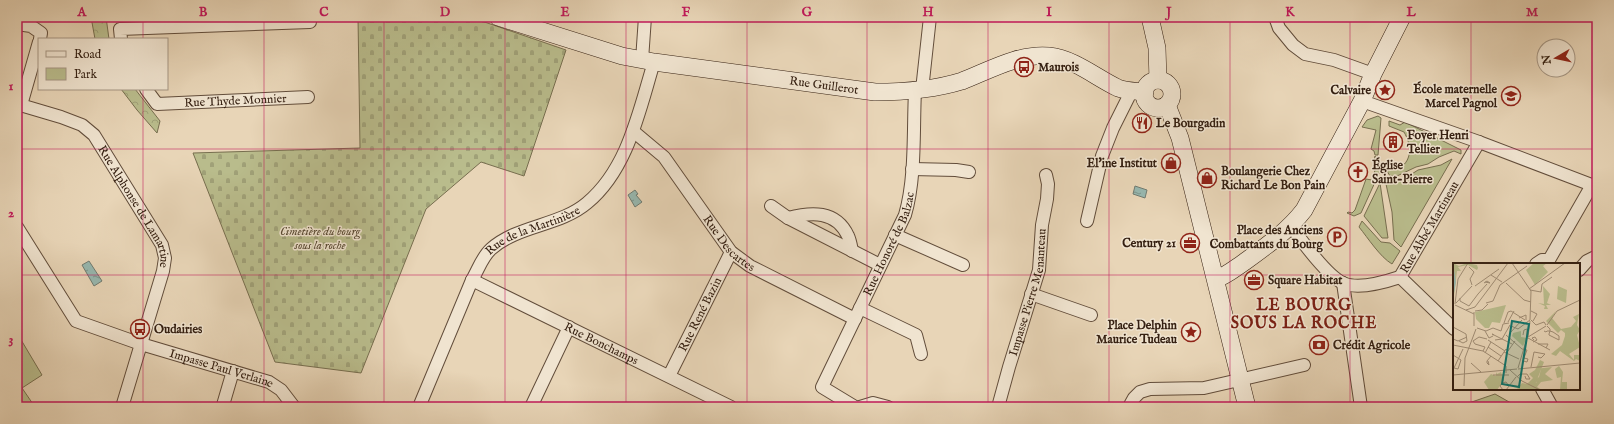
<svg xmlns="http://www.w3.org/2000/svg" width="1614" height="424" viewBox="0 0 1614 424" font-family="'IM FELL English',serif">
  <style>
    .green { fill: #b9bc8c; stroke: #776e4f }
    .forest { fill: url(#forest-crowns); stroke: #776e4f }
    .cemetery { fill: url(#cemetery-stones); stroke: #776e4f }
    .water { fill: url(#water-ripples); stroke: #707b71 }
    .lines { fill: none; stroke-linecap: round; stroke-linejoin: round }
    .street-casing { stroke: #624d3b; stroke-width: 14 }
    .secondary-casing { stroke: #352012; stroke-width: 18 }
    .street { stroke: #f0e4d0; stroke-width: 12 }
    .secondary { stroke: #f0e4d0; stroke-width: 17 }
    .grid { fill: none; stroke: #c2185b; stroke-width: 1; stroke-opacity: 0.55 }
    .labels { text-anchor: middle; stroke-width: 3; stroke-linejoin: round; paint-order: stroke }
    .poi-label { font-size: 12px; font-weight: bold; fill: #352012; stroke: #f0e4d0; text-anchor: start }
    .street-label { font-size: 12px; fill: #352012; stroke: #f0e4d0 }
    .park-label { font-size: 12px; font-style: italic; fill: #564730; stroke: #f0e4d0 }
    .district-label { font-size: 16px; font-weight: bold; letter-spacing: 1px; fill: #7a1f14; stroke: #f0e4d0 }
    .inset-river { fill: none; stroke: #97b8b0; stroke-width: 2 }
    .inset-road { fill: none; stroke: #a08d75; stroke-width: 1 }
    .view { fill: #0f766e; fill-opacity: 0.15; stroke: #0f766e; stroke-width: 2 }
    .inset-edge { fill: none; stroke: #352012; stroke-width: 2 }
    .neatline { fill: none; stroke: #c2185b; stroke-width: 1.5 }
    .grid-label { font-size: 13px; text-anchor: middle; font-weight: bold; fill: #c2185b }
  </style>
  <defs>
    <pattern id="forest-crowns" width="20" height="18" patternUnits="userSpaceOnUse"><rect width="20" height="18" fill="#b9bc8c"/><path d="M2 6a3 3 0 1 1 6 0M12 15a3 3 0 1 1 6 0" fill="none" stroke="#a0a178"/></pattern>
    <pattern id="cemetery-stones" width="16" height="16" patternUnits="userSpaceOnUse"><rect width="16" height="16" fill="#b9bc8c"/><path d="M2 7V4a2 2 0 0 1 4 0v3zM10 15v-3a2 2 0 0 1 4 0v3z" fill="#a0a178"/></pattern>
    <pattern id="water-ripples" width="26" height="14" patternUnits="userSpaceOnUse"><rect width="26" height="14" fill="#97b8b0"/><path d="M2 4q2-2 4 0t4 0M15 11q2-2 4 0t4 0" fill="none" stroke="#7c958e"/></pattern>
  </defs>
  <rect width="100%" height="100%" fill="#e8d5b7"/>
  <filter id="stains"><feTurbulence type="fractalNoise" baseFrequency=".005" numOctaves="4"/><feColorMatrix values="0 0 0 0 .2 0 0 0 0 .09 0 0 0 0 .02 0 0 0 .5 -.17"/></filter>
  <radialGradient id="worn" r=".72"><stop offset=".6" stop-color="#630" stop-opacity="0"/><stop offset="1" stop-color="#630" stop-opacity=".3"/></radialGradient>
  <!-- green -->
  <g class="green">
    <path d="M1378,116L1381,118L1378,155H1375L1374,151L1371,149L1376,130L1362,127L1367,120Z"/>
    <path d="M1389,121L1400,125L1405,122L1461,150V154L1454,151L1439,157L1428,164L1416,167L1397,176H1390L1387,171L1388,167L1393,166L1400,168C1413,159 1411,144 1404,132L1389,126Z"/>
    <path d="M1375,156L1381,169L1361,213L1354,216L1347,213L1348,212L1352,213L1355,210L1366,179L1372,180L1376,167L1374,161Z"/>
    <path d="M1452,159L1401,247L1394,240L1392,212L1386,184L1401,181L1418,170L1441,165Z"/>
    <path d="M1380,183L1388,238H1382L1364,216Z"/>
    <path d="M1362,221L1381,242L1390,243L1400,251L1392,264C1380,257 1368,238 1359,227Z"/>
    <path d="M17,333L42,375L22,388L35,407H17Z"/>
    <path d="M1495,394L1518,407H1462L1463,405Z"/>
  </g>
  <!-- forest -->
  <g class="forest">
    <path d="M91,17H106L109,39H95Z"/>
    <path d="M121,89H135L160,121L157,133L137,110Z"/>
  </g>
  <!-- cemetery -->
  <path class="cemetery" d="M358,17H470L566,50L524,176L481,162L426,209L361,373L275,362L193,153L360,148Z"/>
  <!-- water -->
  <g class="water">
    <path d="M1135,186L1147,190L1145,198L1133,194Z"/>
    <path d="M635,190L638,194L636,195L642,202L635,207L628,195Z"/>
    <path d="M89,261L102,281L94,286L82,265Z"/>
  </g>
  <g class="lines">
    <!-- street casing -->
    <g class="street-casing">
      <g id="street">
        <path d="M1275,17L1279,28L1293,45L1305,54L1334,60L1373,74"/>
        <path d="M17,24L31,26L41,33L40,39"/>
        <path d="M121,39L120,29L310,22"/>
        <path d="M642,60L645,17"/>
        <path id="s1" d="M146,89L157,104L308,97"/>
        <path d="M922,90L930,17"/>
        <path d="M1362,101L1479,142L1597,187"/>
        <path id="s2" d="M17,104L61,117L82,125L94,135L162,245L165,258L163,271L122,407"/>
        <path d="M21,105L39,42"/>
        <path id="s3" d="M633,131L664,157L731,252L750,266L855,319"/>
        <path d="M912,169L956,170L969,172"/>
        <path d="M771,206L788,218L880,265"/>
        <path d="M788,218C811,212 836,210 848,236C850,240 851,246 852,251"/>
        <path d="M1087,221L1102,156L1113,128L1132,90"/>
        <path id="s4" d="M1291,226C1301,240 1327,276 1343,283C1358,290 1385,282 1400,277L1479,142"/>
        <path id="s5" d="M17,227L76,321L141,344L269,382L281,390L294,407"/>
        <path d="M895,235L963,265"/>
        <path d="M1536,264L1542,260H1549L1592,185"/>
        <path d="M1579,270L1587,261L1597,256"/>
        <path d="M1400,277L1454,329"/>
        <path id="s6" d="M472,280L731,407"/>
        <path d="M1343,283L1361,407"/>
        <path d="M1031,294L1091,315"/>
        <path d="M860,308L916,335L921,354"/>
        <path id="s7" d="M669,376L731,252"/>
        <path d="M1542,389L1552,407"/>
        <path d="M223,405L233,371"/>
        <path id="s8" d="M419,407L472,280C478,270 482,257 491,249C518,225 560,226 587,203C628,169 639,111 654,62"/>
        <path d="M531,407L569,327"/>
        <path id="s9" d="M855,407L822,387L905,215C916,178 913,130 915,91"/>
        <path d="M860,407L873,403L888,407"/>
        <path id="s10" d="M998,407L1009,367L1039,270L1042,225L1047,199L1048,184L1046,175"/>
        <path d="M1129,407L1134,398L1140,392L1150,389L1204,388L1304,365"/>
      </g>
    </g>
    <!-- secondary casing -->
    <g class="secondary-casing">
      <g id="secondary">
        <path id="s11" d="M498,17L622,56L654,62L875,92C905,92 933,90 962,81C988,71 1019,53 1049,56C1075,59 1095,77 1118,88C1125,91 1136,91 1145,92"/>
        <path d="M1150,17L1157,48L1158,80"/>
        <circle cx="1158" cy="94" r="14"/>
        <path d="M1167,105L1180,138L1247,407"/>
        <path d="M1216,279C1226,276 1234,269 1243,263C1265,247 1287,232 1304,210L1362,101L1373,74L1402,17"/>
      </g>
    </g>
    <!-- street -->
    <use href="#street" class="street"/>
    <!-- secondary -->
    <use href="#secondary" class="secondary"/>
  </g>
  <!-- grid -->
  <path class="grid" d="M143,17V39M264,17V407M384,17V407M505,17V407M626,17V407M747,17V407M867,17V407M988,17V407M1109,17V407M1230,17V407M1350,17V407M1471,17V264M143,89V407M17,149H1597M17,275H1454M1579,275H1597M1471,389V407"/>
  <!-- icons -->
  <defs>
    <g id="bus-ring" transform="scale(1)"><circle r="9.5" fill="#f0e4d0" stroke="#8f2418" stroke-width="1.5"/><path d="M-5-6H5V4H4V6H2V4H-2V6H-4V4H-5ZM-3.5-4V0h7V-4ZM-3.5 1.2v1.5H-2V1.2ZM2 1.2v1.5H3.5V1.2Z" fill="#8f2418"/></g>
    <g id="sight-ring" transform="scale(1)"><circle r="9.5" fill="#f0e4d0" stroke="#8f2418" stroke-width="1.5"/><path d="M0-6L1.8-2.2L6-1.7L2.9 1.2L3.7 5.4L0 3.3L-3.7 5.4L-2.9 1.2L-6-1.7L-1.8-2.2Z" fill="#8f2418"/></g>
    <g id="school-ring" transform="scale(1)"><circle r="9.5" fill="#f0e4d0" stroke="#8f2418" stroke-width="1.5"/><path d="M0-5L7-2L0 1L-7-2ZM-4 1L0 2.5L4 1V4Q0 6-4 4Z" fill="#8f2418"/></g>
    <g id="restaurant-ring" transform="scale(1)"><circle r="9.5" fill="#f0e4d0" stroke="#8f2418" stroke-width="1.5"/><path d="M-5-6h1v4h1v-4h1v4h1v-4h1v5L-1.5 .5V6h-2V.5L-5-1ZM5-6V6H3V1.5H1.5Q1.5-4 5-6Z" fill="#8f2418"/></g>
    <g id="building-ring" transform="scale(1)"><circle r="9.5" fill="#f0e4d0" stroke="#8f2418" stroke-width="1.5"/><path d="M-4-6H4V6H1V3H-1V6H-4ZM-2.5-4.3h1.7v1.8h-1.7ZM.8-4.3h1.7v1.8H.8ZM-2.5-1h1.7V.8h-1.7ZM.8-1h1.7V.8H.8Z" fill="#8f2418"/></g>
    <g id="shop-ring" transform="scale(1)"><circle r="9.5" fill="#f0e4d0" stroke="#8f2418" stroke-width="1.5"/><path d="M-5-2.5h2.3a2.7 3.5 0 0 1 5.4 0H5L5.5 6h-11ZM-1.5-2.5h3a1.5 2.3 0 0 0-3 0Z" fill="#8f2418"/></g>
    <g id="church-ring" transform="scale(1)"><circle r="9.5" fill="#f0e4d0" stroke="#8f2418" stroke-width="1.5"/><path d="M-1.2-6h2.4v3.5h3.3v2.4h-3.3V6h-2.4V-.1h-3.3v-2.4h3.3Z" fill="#8f2418"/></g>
    <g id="parking-ring" transform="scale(1)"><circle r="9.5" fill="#f0e4d0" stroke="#8f2418" stroke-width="1.5"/><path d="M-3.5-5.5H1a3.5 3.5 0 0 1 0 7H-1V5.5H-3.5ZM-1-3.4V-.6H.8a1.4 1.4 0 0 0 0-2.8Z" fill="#8f2418"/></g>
    <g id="office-ring" transform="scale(1)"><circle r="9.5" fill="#f0e4d0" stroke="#8f2418" stroke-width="1.5"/><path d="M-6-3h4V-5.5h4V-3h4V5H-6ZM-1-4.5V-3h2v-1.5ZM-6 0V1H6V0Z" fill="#8f2418"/></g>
    <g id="bank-ring" transform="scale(1)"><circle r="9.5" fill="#f0e4d0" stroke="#8f2418" stroke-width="1.5"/><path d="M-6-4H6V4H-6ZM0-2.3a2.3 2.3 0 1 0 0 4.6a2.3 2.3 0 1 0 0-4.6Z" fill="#8f2418"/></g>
  </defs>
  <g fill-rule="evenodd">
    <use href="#bus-ring" x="1024" y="67"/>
    <use href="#sight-ring" x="1385" y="90"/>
    <use href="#school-ring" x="1511" y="96"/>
    <use href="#restaurant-ring" x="1142" y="123"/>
    <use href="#building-ring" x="1393" y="142"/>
    <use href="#shop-ring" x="1171" y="163"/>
    <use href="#church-ring" x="1358" y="172"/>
    <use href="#shop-ring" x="1207" y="178"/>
    <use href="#parking-ring" x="1337" y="237"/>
    <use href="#office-ring" x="1190" y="243"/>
    <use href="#office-ring" x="1254" y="280"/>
    <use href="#bus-ring" x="140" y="329"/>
    <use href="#sight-ring" x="1191" y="332"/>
    <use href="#bank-ring" x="1319" y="345"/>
  </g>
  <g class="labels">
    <!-- poi labels -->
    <g class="poi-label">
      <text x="1038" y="71">Maurois</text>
      <text x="1497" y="93" text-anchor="end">École maternelle<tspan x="1497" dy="14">Marcel Pagnol</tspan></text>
      <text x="1371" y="94" text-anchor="end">Calvaire</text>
      <text x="1156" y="127">Le Bourgadin</text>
      <text x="1407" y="139">Foyer Henri<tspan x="1407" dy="14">Tellier</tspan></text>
      <text x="1157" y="167" text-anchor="end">El'ine Institut</text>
      <text x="1372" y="169">Église<tspan x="1372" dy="14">Saint-Pierre</tspan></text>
      <text x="1221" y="175">Boulangerie Chez<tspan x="1221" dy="14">Richard Le Bon Pain</tspan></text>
      <text x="1323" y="234" text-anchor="end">Place des Anciens<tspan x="1323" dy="14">Combattants du Bourg</tspan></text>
      <text x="1176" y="247" text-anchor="end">Century 21</text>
      <text x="1268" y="284">Square Habitat</text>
      <text x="1177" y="329" text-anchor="end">Place Delphin<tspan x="1177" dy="14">Maurice Tudeau</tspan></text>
      <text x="154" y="333">Oudairies</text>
      <text x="1333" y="349">Crédit Agricole</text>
    </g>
    <!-- street labels -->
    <g class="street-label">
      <text dy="4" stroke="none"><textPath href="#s11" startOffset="334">Rue Guillerot</textPath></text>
      <text dy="4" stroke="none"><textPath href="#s1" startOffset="97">Rue Thyde Monnier</textPath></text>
      <text dy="4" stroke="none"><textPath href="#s2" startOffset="167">Rue Alphonse de Lamartine</textPath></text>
      <text dy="4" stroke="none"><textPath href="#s4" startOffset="194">Rue Abbé Martineau</textPath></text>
      <text dy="4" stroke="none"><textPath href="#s8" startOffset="220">Rue de la Martinière</textPath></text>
      <text dy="4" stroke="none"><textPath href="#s3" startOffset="149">Rue Descartes</textPath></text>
      <text dy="4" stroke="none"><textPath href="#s9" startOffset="197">Rue Honoré de Balzac</textPath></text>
      <text dy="4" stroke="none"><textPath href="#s10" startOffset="119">Impasse Pierre Menanteau</textPath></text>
      <text dy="4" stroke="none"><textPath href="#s7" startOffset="69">Rue René Bazin</textPath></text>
      <text dy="4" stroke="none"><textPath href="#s6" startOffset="144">Rue Bonchamps</textPath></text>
      <text dy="4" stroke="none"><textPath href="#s5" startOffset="264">Impasse Paul Verlaine</textPath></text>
    </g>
    <!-- park labels -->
    <g class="park-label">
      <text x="320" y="235">Cimetière du bourg<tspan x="320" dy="14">sous la roche</tspan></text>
    </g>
    <!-- district labels -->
    <g class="district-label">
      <text x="1304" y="310">LE BOURG<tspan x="1304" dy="18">SOUS LA ROCHE</tspan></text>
    </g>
  </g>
  <!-- overview -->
  <g transform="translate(1453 263)">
    <rect width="127" height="127" fill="#e8d5b7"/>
    <path d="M81,0H94L90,3L95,9L82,22L73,7ZM87,97L91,99L80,127H65L68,121L73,122L80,115L76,111L82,107ZM43,109L44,111L48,109L51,117L44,127H36L31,119L38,111L43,113Z" fill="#b9bc8c"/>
    <path d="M0,0L6,3L14,0L24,2L25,5L24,7L15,2L5,4L8,8H4L0,40ZM90,23L97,31L94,40L98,42H93L95,46H91L92,43L85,40L91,41ZM105,23L114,27L113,40L104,36ZM53,42L47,60L39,59L36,65H32L23,56L22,49ZM103,48L99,55L108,66L118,64L123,58L120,54L126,51L124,62L127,67L124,72L127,84L116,91L121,97V92H127V98L123,96L121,98L107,88L103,93L98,91L109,82L112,73V70L108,67L105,70L93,58ZM106,103L110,109L109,119H114V127H107L108,114L104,115L102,106ZM99,104L92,111L100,117L88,119L84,124L89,127H76V124L75,127L64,126L69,120L79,122L84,119L80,118L86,114L88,106H82Z" fill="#b9bc8c"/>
    <path d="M68,68V74L74,75L70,83L59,73L60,70Z" fill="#b9bc8c"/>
    <path class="inset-river" d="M0,30L2,19L0,7"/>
    <path class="inset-road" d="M59,0L78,28L77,57M16,4L21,9L17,16L19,22M38,12L49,19M31,20L34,18L37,20L32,19M53,20L71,37L78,39M22,23L46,6M76,26L112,0M77,27L88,29L89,21L99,14M25,31L34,21M7,35V38L16,43L25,31M3,40L19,23M33,40L40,38L47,22L74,3M2,41L5,16L15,0M2,42L21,51M13,47L22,44L55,0M22,48L29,47L35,41M78,48L84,51L80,58M21,49V63M66,55L73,52V57M78,57L83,62L91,59L93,62M55,59L61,48M51,60L55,49L58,48L72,57M94,62L104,48L127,37M58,63L65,66L77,57M0,64L13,71L14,78L10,80L6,78M24,65L33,68L40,65L48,68L50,61L56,60M32,68L36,75L40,73M91,68L93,69L94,68H97L100,69L106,73V77L96,72V71L97,68V66L94,63M57,70L69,57M41,72L39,71L59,81M53,72L69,86M70,72L71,67L74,66V74M75,74L93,63M75,74L77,58M75,75L97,87M0,76L5,78L14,74M35,77L52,88M42,77L49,76L57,62M80,79L84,77L82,74L79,75L81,77M22,81L20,78L26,74L34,76M22,81L32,84L30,88M85,81H95L93,85M0,82L30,88L53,103V110M35,84L48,93M69,86L74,87L71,95M55,88L62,78M51,89L66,96M81,89L92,91L88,95L85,94M32,90L38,79M0,92L8,97L5,106L1,105M71,95L75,96L74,99L70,98ZM35,98L36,102L34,100V98L38,93M45,98L53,86L55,88M18,100L28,109M78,104L81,89M1,105L10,86M65,105L74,75M65,106L127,100M57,107L69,118L87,127M0,112L64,106M40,112H56M64,114L67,111H74L77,116H73L72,113M11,123L12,95L23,66M50,127L47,123L49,120L53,119L56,123M53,127L63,114"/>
    <path class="view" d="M59,58L76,61L66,124L49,121Z"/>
    <rect width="127" height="127" class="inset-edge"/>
  </g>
  <!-- margin -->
  <rect width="1614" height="424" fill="none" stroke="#e8d5b7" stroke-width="44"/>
  <!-- legend -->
  <rect x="38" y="38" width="130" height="52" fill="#f0e4d0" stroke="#a59684"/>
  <rect x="46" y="51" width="20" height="6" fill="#f0e4d0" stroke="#a59684"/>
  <text x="74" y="58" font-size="12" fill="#352012">Road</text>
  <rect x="46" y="68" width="20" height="12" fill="#b9bc8c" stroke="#a59684"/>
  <text x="74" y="78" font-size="12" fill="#352012">Park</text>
  <!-- north arrow -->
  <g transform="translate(1556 58) rotate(261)"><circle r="19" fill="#f0e4d0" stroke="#a59684"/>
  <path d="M0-3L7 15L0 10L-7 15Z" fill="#8f2418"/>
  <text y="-6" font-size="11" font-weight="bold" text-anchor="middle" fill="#352012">N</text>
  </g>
  <rect x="22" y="22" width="1570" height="380" class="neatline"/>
  <g class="grid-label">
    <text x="82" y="16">A</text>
    <text x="203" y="16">B</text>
    <text x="324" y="16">C</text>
    <text x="445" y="16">D</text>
    <text x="565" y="16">E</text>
    <text x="686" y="16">F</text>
    <text x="807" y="16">G</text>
    <text x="928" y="16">H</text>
    <text x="1049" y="16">I</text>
    <text x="1169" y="16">J</text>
    <text x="1290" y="16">K</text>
    <text x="1411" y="16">L</text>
    <text x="1532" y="16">M</text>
    <text x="11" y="90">1</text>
    <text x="11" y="217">2</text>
    <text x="11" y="343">3</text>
  </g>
  <rect width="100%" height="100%" filter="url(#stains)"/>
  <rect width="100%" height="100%" fill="url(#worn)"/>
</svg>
